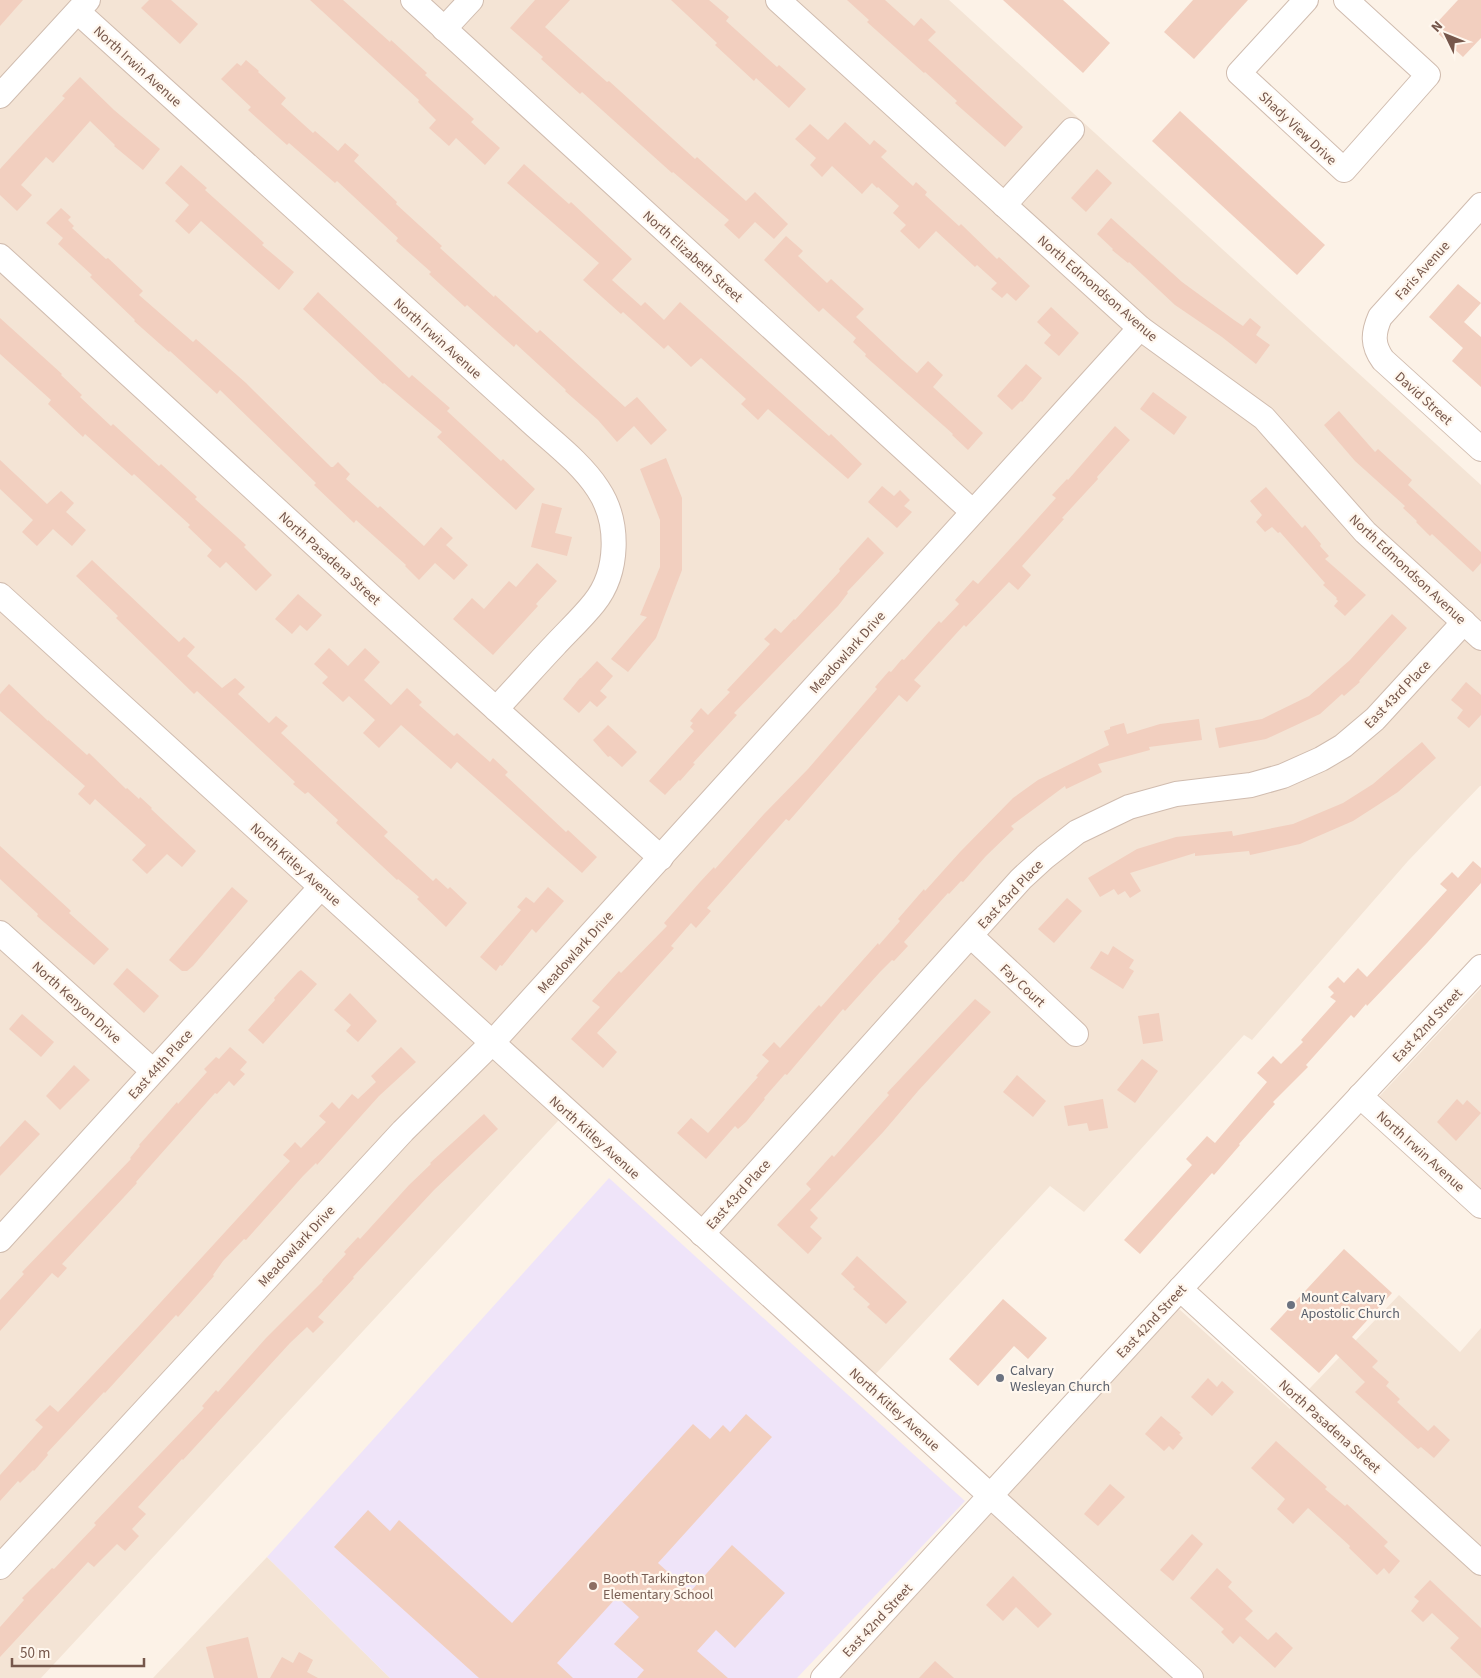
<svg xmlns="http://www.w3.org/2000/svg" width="1481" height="1678" viewBox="0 0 1481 1678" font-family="'Source Sans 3',sans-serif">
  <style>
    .residential { fill: #f4e4d5 }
    .education { fill: #efe4f9 }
    .building { fill: #f2cfbf }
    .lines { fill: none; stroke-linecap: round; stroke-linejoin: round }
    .minor-casing { stroke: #d0bcaf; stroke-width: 26 }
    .minor { stroke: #fff; stroke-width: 24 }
    .worship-dot { fill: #6b7280; stroke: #fff7ee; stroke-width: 2 }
    .education-dot { fill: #8d6e63; stroke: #fff7ee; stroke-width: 2 }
    .labels { text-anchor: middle; stroke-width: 4.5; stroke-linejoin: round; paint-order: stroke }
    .street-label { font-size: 14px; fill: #76574b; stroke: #fff7ee }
    .worship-label { font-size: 14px; fill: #5b616d; stroke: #fff7ee; text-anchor: start }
    .education-label { font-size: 14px; fill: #785e54; stroke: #fff7ee; text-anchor: start }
  </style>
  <rect width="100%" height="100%" fill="#fcf2e7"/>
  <!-- residential -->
  <g class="residential">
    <path d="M0,0H949L1481,485V786H1480L1408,861L1252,1040L1244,1035L1084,1212L1050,1186L872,1378L571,1107L41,1678H0Z"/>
    <path d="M1481,988V1196L1376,1100Z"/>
    <path d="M1399,1295L1460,1352L1481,1328V1678H840L1179,1309L1290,1409Z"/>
    <path d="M267,1557L390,1678H153Z"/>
  </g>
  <!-- education -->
  <path class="education" d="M609,1178L965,1501L797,1678H390L267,1557Z"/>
  <!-- building -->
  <g class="building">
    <path d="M0,0H23L0,26Z"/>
    <path d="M149,0H171L198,24L180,44L141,8Z"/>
    <path d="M310,0H343L390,42L391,40L427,73L425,75L474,119L471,122L500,148L485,165L456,138L449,146L429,128L436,120L418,102L419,100Z"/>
    <path d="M535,0H570L545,27L607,82L609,81L695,159L697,157L746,201L755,192L788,224L774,239L755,222L739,239L724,225L729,220L673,172L672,173L582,92L580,94L541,59L543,57L510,28Z"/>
    <path d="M671,0H709L729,17L726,21L777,67L779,65L806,89L789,108L756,78L754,81L715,45L717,43Z"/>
    <path d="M847,0H885L914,26L921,18L936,32L928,40L1023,127L1005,147L955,103L957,101L925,72L924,73L867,22L869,20Z"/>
    <path d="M1003,0H1063L1110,43L1083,73Z"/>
    <path d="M1193,0H1248L1194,59L1164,32Z"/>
    <path d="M1458,0H1481V38L1463,57L1432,28Z"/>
    <path d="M246,60L259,71L258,72L286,98L281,104L313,133L315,131L338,151L345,143L359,155L354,161L397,202L396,204L442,246L440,248L494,297L495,295L537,333L540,330L625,407L637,397L667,430L651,445L634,426L617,442L598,420L565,391L566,390L516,344L514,347L467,305L465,307L429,274L431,272L396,241L398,238L337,181L335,183L289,143L287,145L248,110L251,107L221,79L237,63L241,66Z"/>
    <path d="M80,77L114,110L160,149L143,170L114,146L115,145L90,121L53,163L46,157L21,185L32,195L17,211L0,195V169L65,98L62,96Z"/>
    <path d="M1180,111L1325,245L1297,275L1152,141Z"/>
    <path d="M845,122L870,145L874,140L887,151L881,157L913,186L916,182L927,192L925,195L959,226L961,224L997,259L999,257L1030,286L1016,301L1007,293L1002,298L991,289L997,283L977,265L975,267L936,231L919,249L900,231L906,225L893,213L899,206L878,187L877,188L872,183L862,194L832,166L822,177L810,165L816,158L795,139L810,124L828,140Z"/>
    <path d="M524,164L569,204L571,202L632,259L612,280L641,306L645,302L664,320L680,302L829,436L831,434L862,464L848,479L768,409L758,420L741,404L746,399L701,358L691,367L668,345L664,349L623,312L621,314L583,280L599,263L507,183Z"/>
    <path d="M181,165L207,188L205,190L264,243L262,245L294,272L279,290L201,221L189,234L175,221L189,205L165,183Z"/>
    <path d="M1097,169L1112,183L1086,212L1071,198Z"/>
    <path d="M61,208L71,217L68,220L74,226L72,228L106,259L108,258L143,291L139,295L193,342L196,339L246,383L331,467H333L338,462L350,474L346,479L378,508L380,506L424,546L441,527L453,538L446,545L468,565L454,580L435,563L419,580L405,566L406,565L356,520L354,523L314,485L316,483L220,390L217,394L170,351L169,352L134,321L135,320L90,277L92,275L58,244L63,238L46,223Z"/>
    <path d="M1111,218L1182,282L1234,320L1243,326L1250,318L1261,327L1256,335L1270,345L1256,364L1222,337L1175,305L1129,262L1128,263L1112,250L1113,249L1097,234Z"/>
    <path d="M786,236L803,251L798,256L827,283L831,279L864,309L856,317L902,360L917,373L928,361L943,375L933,387L983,433L968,450L952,435L953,434L865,356L866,354L853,342L856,338L823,308L819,312L764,260Z"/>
    <path d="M1458,284L1481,303L1464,322L1481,337V387L1452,361L1463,348L1429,317Z"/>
    <path d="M318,292L409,378L412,375L450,408L447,411L501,461L503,459L535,489L516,510L437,437L442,432L384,383L383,384L303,309Z"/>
    <path d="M1051,307L1079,333L1059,356L1044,343L1051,335L1037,322Z"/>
    <path d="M0,318L62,374L61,375L82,395L80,397L111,426L113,424L159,466L161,464L197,497L195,499L246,545L244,547L272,575L256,591L226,562L220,568L207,556L212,550L188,527L190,525L134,474L132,476L85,434L83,437L48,404L51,400L0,354Z"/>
    <path d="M1026,364L1042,378L1022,402L1021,401L1012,410L997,396Z"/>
    <path d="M1153,392L1187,417L1174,435L1140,409Z"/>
    <path d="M1339,411L1375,452L1378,449L1412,480L1408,485L1481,552V563L1473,572L1432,534L1430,536L1416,522L1417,521L1403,508L1405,506L1355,461L1324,425Z"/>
    <path d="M1115,426L1130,440L1097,477L1098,479L1062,518L1064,519L1022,566L1031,575L1018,590L1009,582L966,627L964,625L914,680L921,686L907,702L899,695L789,821L786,819L707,908L711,911L696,928L691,923L671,946L674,948L597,1033L617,1052L603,1068L571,1039L600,1007L592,1001L619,971L621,973L667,926L664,923L700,882L714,867L715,869L764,814L808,769L877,689L875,687L889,671L891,672L902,659L904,660L939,621L941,623L959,604L955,600L973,580L978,584L1021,537L1056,498L1052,495L1067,479L1068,480Z"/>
    <path d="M666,458L682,498V570L656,638L628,672L611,659L647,617L640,615L660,567V520L640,469Z"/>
    <path d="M0,460L47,504L61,491L74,503L66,512L86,530L72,546L53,529L37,546L22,532L33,520L0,489Z"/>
    <path d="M882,486L894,496L900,490L910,500L904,506L912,512L897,528L868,502Z"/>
    <path d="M1266,487L1302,528L1305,525L1321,544L1320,546L1329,556L1325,559L1366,595L1345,616L1334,606L1338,601L1336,599L1337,598L1323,585L1325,583L1280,532L1278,533L1272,527L1265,532L1256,522L1262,515L1250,501Z"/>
    <path d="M542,503L562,508L555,533L572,537L567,556L531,547Z"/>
    <path d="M868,537L884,553L847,592L848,593L838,606L734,713L737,715L693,763L695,764L680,781L679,780L665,795L649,781L694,731L690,727L693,723L690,721L701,708L708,715L730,692L727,690L770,644L764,639L775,628L781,633L794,619L795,620L840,571L839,569Z"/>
    <path d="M92,560L179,642L184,637L195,647L187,656L222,688L235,678L245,687L238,694L269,723L276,716L288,726L281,733L388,832L384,836L433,881L436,878L448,889L450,887L467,903L446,927L417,899L419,897L398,879L397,880L336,823L338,820L308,792L305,794L293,784L295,782L197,691L194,694L116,618L118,616L76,576Z"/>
    <path d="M537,563L557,581L536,604L538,606L493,655L453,619L472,598L484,609L509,581L516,587Z"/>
    <path d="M298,594L322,615L307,631L300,625L292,634L275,619Z"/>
    <path d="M1392,614L1407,628L1359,681L1360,682L1344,696L1342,694L1320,714L1266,739L1219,748L1215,728L1262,719L1309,696L1350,660Z"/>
    <path d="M329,648L348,666L365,648L380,662L364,680L391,705L407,688L422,702L419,705L454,736L457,733L490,762L493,758L508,772L505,775L566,832L568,830L597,857L582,873L457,762L451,769L401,725L379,748L363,733L375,720L349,696L343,702L322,683L328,677L314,664Z"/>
    <path d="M597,661L613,676L600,691L607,697L597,707L590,701L579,713L563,699L580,678H581Z"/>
    <path d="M1466,682L1481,695V715L1469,728L1457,718L1463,710L1451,700Z"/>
    <path d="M9,684L48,721V720L87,755L89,753L126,789L127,788L139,799L140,797L152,808L151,809L196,851L182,867L167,854L147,874L132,860L146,845L95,799L90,805L78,794L85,786L0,711V694Z"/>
    <path d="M1199,719L1202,740L1149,747L1150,750L1098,764L1102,772L1066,789L1065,786L1011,826L1014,829L986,856L963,882L961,881L949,894L948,893L904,942L908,946L894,961L892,960L880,972L845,1011L843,1009L787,1075L785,1074L764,1098L765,1099L746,1122L738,1129L735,1126L706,1159L677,1133L691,1118L708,1133L758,1077L756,1076L769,1061L762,1055L774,1042L780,1048L819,1005L821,1007L878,943L879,945L900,921L898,919L924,889L925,891L960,852L1013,798L1038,780L1109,745L1104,731L1110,729V727L1124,723L1127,734L1160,724Z"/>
    <path d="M608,725L637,752L622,767L610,756L608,757L593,740Z"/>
    <path d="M1422,742L1436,758L1398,792L1353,821L1300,844L1250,855L1249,851L1195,856V853L1130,873L1141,891L1130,898L1125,891L1118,895L1114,889L1100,897L1088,878L1137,849L1176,837L1232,831L1233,836L1293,824L1343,803L1373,784Z"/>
    <path d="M0,846L71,911L69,913L109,949L94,965L53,930L37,916L38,914L0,879Z"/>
    <path d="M1473,861L1481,868V883L1427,943L1367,1006L1366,1004L1354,1018L1351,1015L1306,1065L1308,1067L1273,1102L1275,1104L1239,1144L1240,1145L1214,1175L1212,1173L1140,1254L1124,1240L1192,1165L1186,1159L1207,1136L1215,1143L1267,1082L1257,1073L1273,1056L1281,1064L1303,1042L1301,1040L1336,1001L1330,997L1334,993L1328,987L1338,977L1344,983L1358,968L1367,977L1447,890L1440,884L1452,872L1458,878Z"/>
    <path d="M232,887L248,901L193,966L187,971H182L169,960Z"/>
    <path d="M548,887L564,901L536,933L532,929L502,966L500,965L496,971L480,957L521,910L517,907L526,897L534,903Z"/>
    <path d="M1067,898L1082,911L1054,943L1038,929Z"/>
    <path d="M1113,946L1134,960L1129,968L1134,971L1123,989L1090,968L1101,951L1108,955Z"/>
    <path d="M127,968L159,996L144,1013L113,984Z"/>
    <path d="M301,970L317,984L263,1044L248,1030L275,1000L274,998L298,972Z"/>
    <path d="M350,993L377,1021L358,1042L346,1031L351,1025L334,1010Z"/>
    <path d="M975,999L991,1012L918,1091L884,1131L810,1210L818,1218L810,1227L822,1238L808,1254L777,1225L811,1189L806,1184L832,1155L834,1157L889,1095L887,1093Z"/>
    <path d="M1159,1013L1163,1041L1143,1044L1138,1016Z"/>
    <path d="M22,1014L54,1042L41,1057L9,1029Z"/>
    <path d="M230,1047L247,1062L240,1070L245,1074L234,1086L229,1081L217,1094L215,1093L136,1182L137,1183L62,1264L67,1268L58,1278L52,1273L0,1331V1300L24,1274L22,1272L131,1159L130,1158L140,1146L139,1145L163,1118L177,1102L178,1104L207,1072L204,1069L216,1057L219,1059Z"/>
    <path d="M401,1047L416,1062L379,1096L317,1165L316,1163L303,1176L246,1240L244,1239L223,1261L213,1275L214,1276L178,1317L176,1315L105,1393L104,1392L47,1453L48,1455L34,1471L33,1470L20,1483L18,1481L0,1501V1475L43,1427L35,1420L50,1405L58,1412L139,1326L290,1161L283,1155L295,1142L301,1148L326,1122L319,1116L332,1102L339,1109L352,1094L358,1099L376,1082L371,1076Z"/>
    <path d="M1142,1059L1158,1071L1135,1103L1117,1090Z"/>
    <path d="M74,1065L90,1080L60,1110L46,1096Z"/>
    <path d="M1017,1075L1046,1101L1033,1117L1003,1092Z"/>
    <path d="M1103,1099L1108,1128L1089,1131L1087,1123L1068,1126L1064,1106Z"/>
    <path d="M1457,1099L1463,1105L1467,1100L1481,1113L1456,1141L1437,1122Z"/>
    <path d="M484,1114L498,1129L434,1190L353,1277L354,1278L318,1317L324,1322L313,1333L307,1327L290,1343L183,1460L182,1459L138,1507L146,1514L132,1529L139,1536L125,1551L117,1544L94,1567L88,1562L0,1657V1627L24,1600L22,1598L52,1568L54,1569L96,1525L94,1523L204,1408L202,1406L216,1390L218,1392L266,1338L323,1281L322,1280L346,1254L344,1252L358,1237L360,1239L409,1185L431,1164L430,1163Z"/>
    <path d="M25,1120L40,1134L0,1176V1147Z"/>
    <path d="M1344,1249L1392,1293L1352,1337L1378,1361L1372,1367L1389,1382L1386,1386L1400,1399L1397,1402L1428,1431L1434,1425L1450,1440L1434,1458L1421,1447L1418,1449L1355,1392L1365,1382L1336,1354L1319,1373L1270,1329Z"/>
    <path d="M857,1256L907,1302L886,1324L867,1307L870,1304L853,1289L855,1287L841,1274Z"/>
    <path d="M1003,1299L1047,1338L1028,1359L1014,1346L978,1386L949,1359Z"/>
    <path d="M1208,1378L1217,1387L1222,1381L1234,1392L1212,1416L1191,1397Z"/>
    <path d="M746,1414L772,1437L658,1563L690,1592L732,1545L785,1593L735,1648L716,1630L697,1651L728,1678H637L644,1670L614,1644L639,1617L617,1597L557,1663L573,1678H479L334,1547L368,1510L390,1531L399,1520L512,1623L693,1424L710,1439L723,1425L730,1432Z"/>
    <path d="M1161,1416L1181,1433L1179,1434L1183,1438L1173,1450L1169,1446L1164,1451L1145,1434Z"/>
    <path d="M1276,1441L1327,1487L1325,1489L1345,1506L1347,1504L1388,1542L1384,1546L1400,1561L1389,1574L1384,1568L1377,1575L1349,1548L1350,1546L1308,1508L1293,1524L1277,1509L1285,1499L1251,1468Z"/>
    <path d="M1110,1484L1125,1497L1098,1526L1084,1514Z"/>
    <path d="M1192,1534L1203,1544L1173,1581L1160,1570Z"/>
    <path d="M1217,1568L1232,1582L1228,1587L1253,1611L1245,1619L1268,1640L1276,1632L1293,1648L1275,1668L1240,1636L1233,1644L1221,1632L1224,1629L1190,1598Z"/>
    <path d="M1013,1576L1052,1614L1038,1628L1016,1607L1003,1621L986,1605Z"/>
    <path d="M1430,1580L1481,1628V1677L1450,1648L1459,1638L1432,1613L1423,1622L1411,1611L1419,1601L1414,1597Z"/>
    <path d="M248,1637L258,1678H214L206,1647Z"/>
    <path d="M299,1652L313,1660L307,1672L318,1678H270L282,1657L293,1663Z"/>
    <path d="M935,1661L954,1678H919Z"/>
  </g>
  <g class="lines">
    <!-- minor casing -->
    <g class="minor-casing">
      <g id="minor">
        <path d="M413,0L973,512"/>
        <path d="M778,0L1140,328L1264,418L1365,532L1481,638"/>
        <path d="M1306,0L1239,73L1344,170L1428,75L1346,0"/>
        <path d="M78,12L531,422C554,443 581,463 598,489C620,522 619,572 594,603C582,618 568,631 555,645C535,666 516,688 496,709"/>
        <path d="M444,29L471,0"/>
        <path d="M0,96L88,0"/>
        <path d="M1004,205L1072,130"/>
        <path d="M1481,205L1380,317C1373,333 1372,345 1383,360L1481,449"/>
        <path d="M0,256L373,598L661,858"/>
        <path d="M0,595L1191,1678"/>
        <path d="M0,933L153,1071"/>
        <path d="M971,936L1076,1034"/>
        <path d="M1360,1096L1481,1206"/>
        <path d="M702,1234L1021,879L1045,857L1077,832L1129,807L1176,794L1251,785L1283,776L1321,759L1343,746L1375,719L1464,622"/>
        <path d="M0,1240L321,887"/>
        <path d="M1180,1289L1481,1563"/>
        <path d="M0,1567L403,1131L492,1043L1140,328"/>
        <path d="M823,1678L1180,1289L1481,967"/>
      </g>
    </g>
    <!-- minor -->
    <use href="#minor" class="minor"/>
  </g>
  <!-- markers -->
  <g class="worship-dot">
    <circle cx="1291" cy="1305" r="5"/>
    <circle cx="1000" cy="1378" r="5"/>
  </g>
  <circle class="education-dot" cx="593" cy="1586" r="5"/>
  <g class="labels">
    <!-- street labels -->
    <g class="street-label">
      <text transform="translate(138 66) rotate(42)" y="5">North Irwin Avenue</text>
      <text transform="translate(1298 128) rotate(43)" y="5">Shady View Drive</text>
      <text transform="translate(693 256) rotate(42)" y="5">North Elizabeth Street</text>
      <text transform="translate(1422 270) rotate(-48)" y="5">Faris Avenue</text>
      <text transform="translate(1098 288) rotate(41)" y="5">North Edmondson Avenue</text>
      <text transform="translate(438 338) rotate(42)" y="5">North Irwin Avenue</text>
      <text transform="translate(1424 398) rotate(42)" y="5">David Street</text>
      <text transform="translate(330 558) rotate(42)" y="5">North Pasadena Street</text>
      <text transform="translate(1408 569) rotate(43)" y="5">North Edmondson Avenue</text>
      <text transform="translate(847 652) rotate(-48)" y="5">Meadowlark Drive</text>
      <text transform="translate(1397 694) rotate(-46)" y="5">East 43rd Place</text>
      <text transform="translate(296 864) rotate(42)" y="5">North Kitley Avenue</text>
      <text transform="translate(1010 894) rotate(-47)" y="5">East 43rd Place</text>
      <text transform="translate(575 952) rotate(-48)" y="5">Meadowlark Drive</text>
      <text transform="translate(1023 985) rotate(43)" y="5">Fay Court</text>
      <text transform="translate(77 1002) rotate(42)" y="5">North Kenyon Drive</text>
      <text transform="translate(1427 1025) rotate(-47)" y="5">East 42nd Street</text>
      <text transform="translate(160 1064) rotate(-48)" y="5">East 44th Place</text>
      <text transform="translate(595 1137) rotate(42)" y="5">North Kitley Avenue</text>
      <text transform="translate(1421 1151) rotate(42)" y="5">North Irwin Avenue</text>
      <text transform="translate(738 1194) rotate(-48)" y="5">East 43rd Place</text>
      <text transform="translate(296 1246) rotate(-47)" y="5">Meadowlark Drive</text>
      <text transform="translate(1151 1321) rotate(-47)" y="5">East 42nd Street</text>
      <text transform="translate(895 1409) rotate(42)" y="5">North Kitley Avenue</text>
      <text transform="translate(1330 1426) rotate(42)" y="5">North Pasadena Street</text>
      <text transform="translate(877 1620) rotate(-47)" y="5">East 42nd Street</text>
    </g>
    <!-- worship labels -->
    <g class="worship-label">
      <text x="1301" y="1302">Mount Calvary<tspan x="1301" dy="16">Apostolic Church</tspan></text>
      <text x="1010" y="1375">Calvary<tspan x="1010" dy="16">Wesleyan Church</tspan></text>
    </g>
    <!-- education labels -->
    <g class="education-label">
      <text x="603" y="1583">Booth Tarkington<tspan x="603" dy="16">Elementary School</tspan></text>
    </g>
  </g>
  <!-- north arrow -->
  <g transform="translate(1446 35) rotate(313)" stroke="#fff7ee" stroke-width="4" paint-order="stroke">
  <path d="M0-4L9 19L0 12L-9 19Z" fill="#76574b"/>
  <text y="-8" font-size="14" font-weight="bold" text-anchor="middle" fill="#76574b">N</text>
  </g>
  <!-- scale -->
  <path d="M12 1658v8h132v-8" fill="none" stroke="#76574b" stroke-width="2.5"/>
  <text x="20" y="1658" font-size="15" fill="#76574b" stroke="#fff7ee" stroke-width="4" paint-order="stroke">50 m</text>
</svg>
